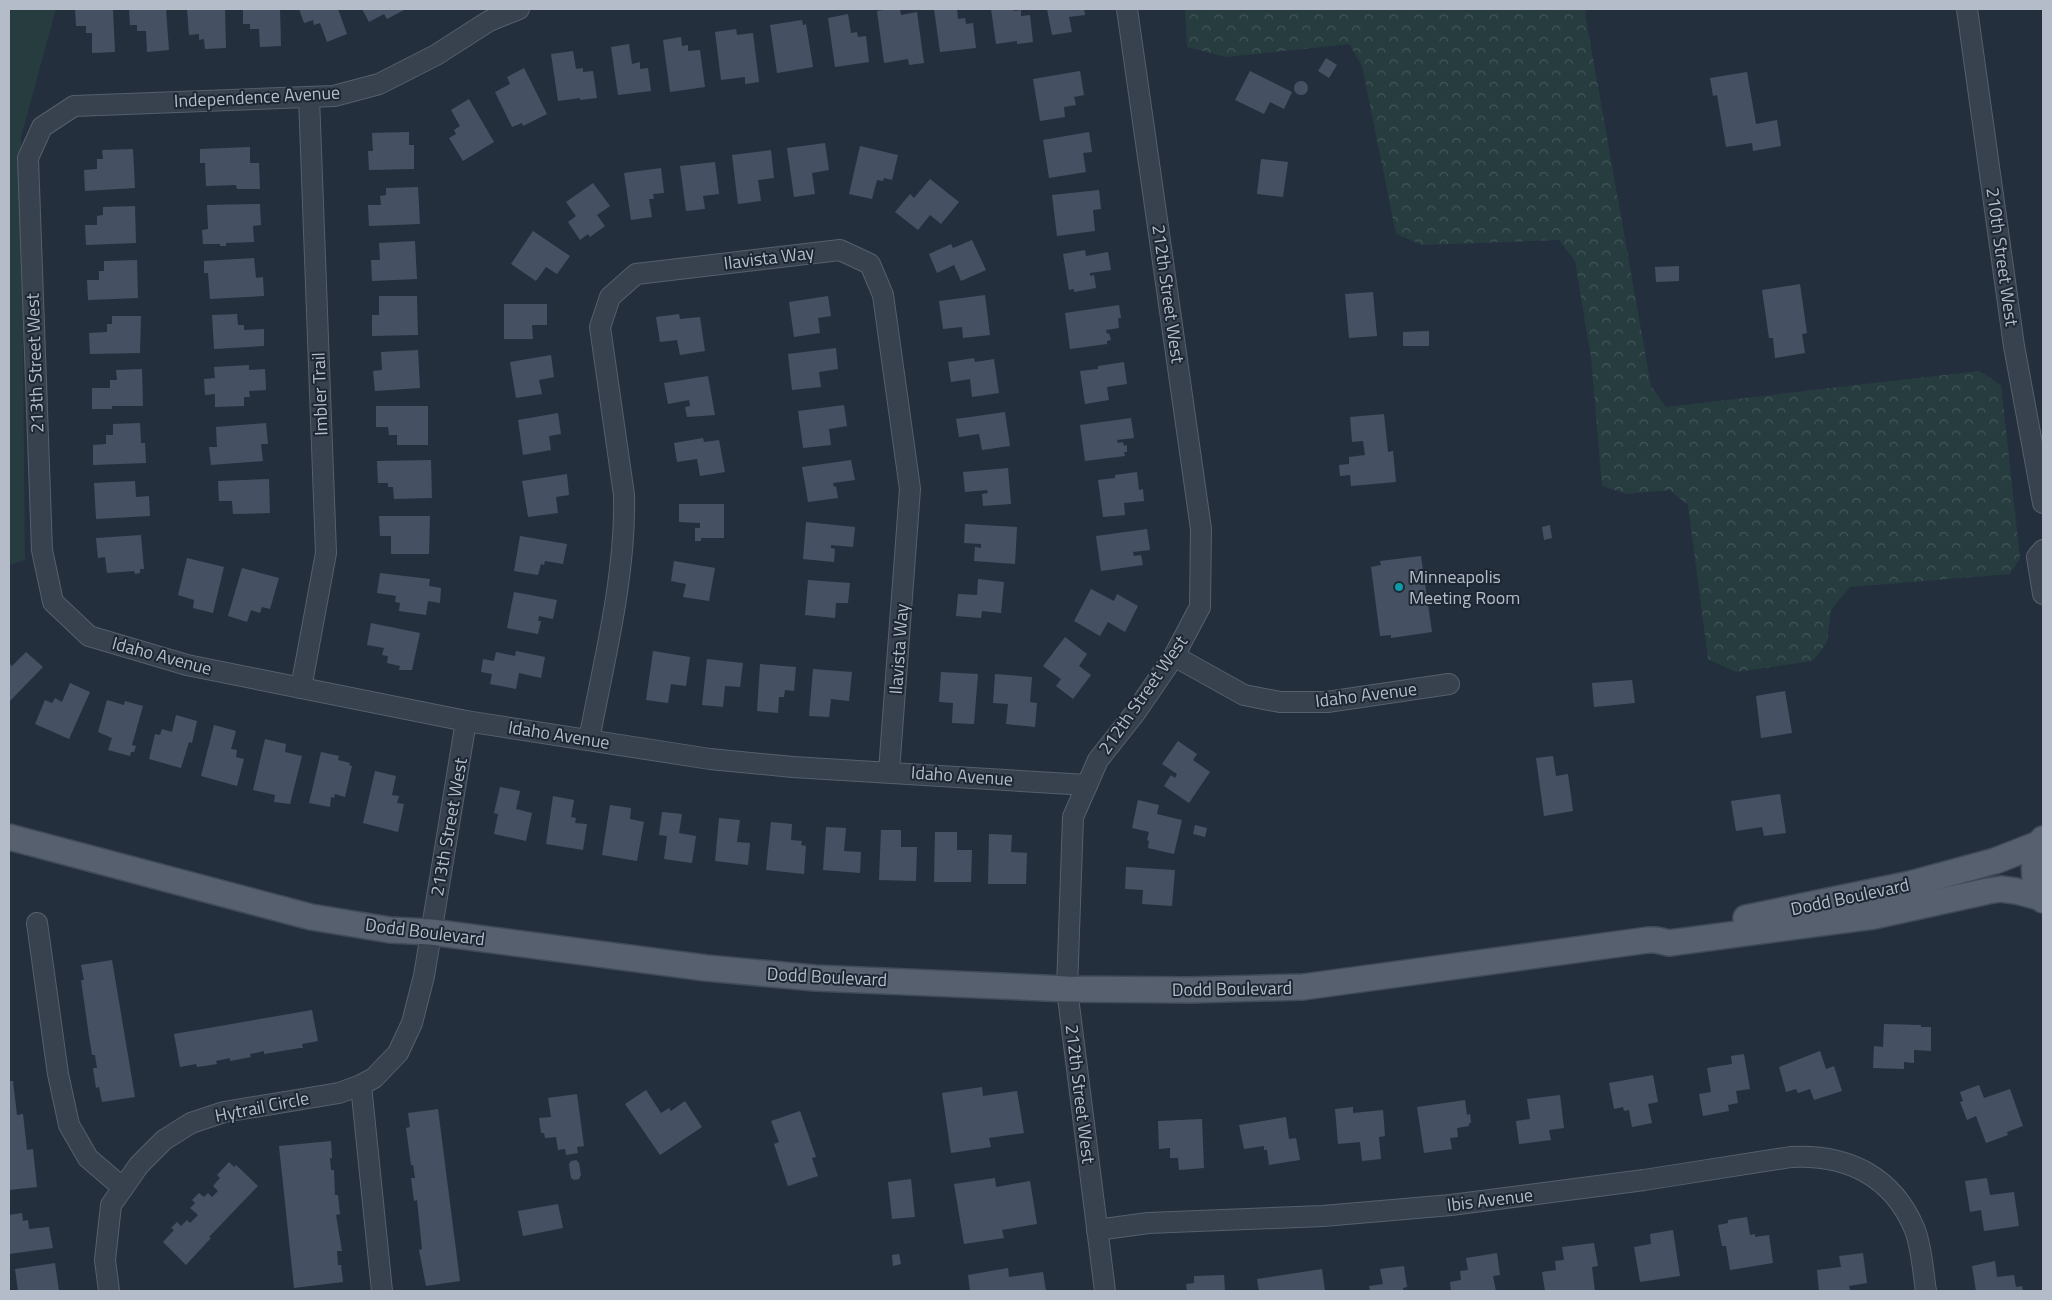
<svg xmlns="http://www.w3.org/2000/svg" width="2052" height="1300" viewBox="0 0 2052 1300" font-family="'Titillium Web',sans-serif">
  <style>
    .forest { fill: url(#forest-crowns) }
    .park { fill: #263c3f }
    .building { fill: #455162 }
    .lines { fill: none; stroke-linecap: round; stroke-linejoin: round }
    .minor-casing { stroke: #565f6c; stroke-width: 22 }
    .major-casing { stroke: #414a57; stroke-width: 28 }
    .minor { stroke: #38414e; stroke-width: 20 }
    .major { stroke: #56606e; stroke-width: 25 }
    .culture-dot { fill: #0f9aa8; stroke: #1d2633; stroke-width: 2 }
    .labels { text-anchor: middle; stroke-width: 4; stroke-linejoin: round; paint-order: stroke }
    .street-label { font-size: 18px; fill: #b4bcc9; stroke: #1d2633 }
    .poi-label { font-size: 18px; fill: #b4bcc9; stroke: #1d2633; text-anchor: start }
  </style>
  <defs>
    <pattern id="forest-crowns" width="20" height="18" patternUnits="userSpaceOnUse" patternTransform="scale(1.25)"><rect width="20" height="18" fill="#263c3f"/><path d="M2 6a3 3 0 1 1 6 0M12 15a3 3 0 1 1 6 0" fill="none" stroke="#435659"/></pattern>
  </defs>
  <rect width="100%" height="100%" fill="#242f3e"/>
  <!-- forest -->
  <path class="forest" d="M1185,9H1587L1585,13L1651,386L1666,407L1979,371L2001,385L2020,558L2010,574L1850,587L1831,610L1827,642L1813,661L1736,672L1708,659L1688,505L1670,490L1627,494L1602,486L1591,357L1575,261L1559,240L1422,245L1396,234L1362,66L1349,44L1227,57L1187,47Z"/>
  <!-- park -->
  <path class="park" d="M9,9H56L21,137L25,560L9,565Z"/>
  <!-- building -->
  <g class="building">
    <path d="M75,9H113L115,52L92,53V33H86V26H76Z"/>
    <path d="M129,9H166L169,50L147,52L146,31H137V25H130Z"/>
    <path d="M187,9H225L226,48L205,49L204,39L199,40V34L189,35Z"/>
    <path d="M243,9H280L281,46L260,47L259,29H250V24H243Z"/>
    <path d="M299,9H338L347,34L327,42L320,23L314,25L313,20L304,23Z"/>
    <path d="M362,9H406L387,19L384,14L369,22Z"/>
    <path d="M890,9H900L901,15L917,12L924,63L909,65L908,59L884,63L877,11Z"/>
    <path d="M934,9H957L958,19L965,18L966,24L973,23L976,48L940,52Z"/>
    <path d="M991,9H1013L1014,11L1021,10V16L1030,15L1033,42L1017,44V41L996,44Z"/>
    <path d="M1047,9H1084L1085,15L1069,17L1072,32L1052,35Z"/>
    <path d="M848,14L851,33L857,32L858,37L866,36L869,62L835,67L828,18Z"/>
    <path d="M802,20L803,25L806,24L813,67L777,73L770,25Z"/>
    <path d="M736,29L737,35L753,33L759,82L745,84V77L721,80L715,32Z"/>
    <path d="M681,37L682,46L688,45V51L700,50L705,87L670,92L663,40Z"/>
    <path d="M629,44L632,64L640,62V69L648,68L651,91L618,95L611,47Z"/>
    <path d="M573,51L576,69L583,68V72L593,71L597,98L580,100V98L558,101L551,54Z"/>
    <path d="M1326,58L1337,65L1329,78L1318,71Z"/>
    <path d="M524,68L547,114L523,126L522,123L512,127L495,92L510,84L507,77Z"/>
    <path d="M1080,71L1084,95L1074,97L1076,105L1064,107L1065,117L1040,121L1033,79Z"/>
    <path d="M1250,71L1292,92L1284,109L1270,102L1264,114L1235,100Z"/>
    <path d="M1747,72L1756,124L1777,120L1781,146L1753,151L1752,143L1726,147L1717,95L1713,96L1710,78Z"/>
    <circle cx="1301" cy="88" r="7"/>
    <path d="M469,99L494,142L463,161L449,138L456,134L454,130L460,126L451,110Z"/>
    <path d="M409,132V145H414V169L369,170L368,151H373L372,133Z"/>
    <path d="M1089,132L1092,152L1083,153L1086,172L1049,178L1043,140Z"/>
    <path d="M825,143L829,170L812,173L815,194L794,197L787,148Z"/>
    <path d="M860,146L898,155L892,180L884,178L883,181L877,180L872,199L849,194Z"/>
    <path d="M250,147V163H259L260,189H237L236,185L206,186L205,163H200V149Z"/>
    <path d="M133,149L135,188L85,191L84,170L97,169V159H103L102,150Z"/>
    <path d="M771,150L774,178L758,180L761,201L738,204L732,155Z"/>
    <path d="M1261,159L1288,162L1283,197L1257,194Z"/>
    <path d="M715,162L719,194L703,196L705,209L686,211L680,166Z"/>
    <path d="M661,168L664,193L653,194L654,199H649L652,217L631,220L624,173Z"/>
    <path d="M930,179L959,202L941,224L930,215L918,230L895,212L910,194L914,198Z"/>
    <path d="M593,183L610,206L597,215L605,226L590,237L588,234L580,240L568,222L576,216L566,202Z"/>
    <path d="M418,187L420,224L369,226L368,205H381L380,196L386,195V188Z"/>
    <path d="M1099,190L1101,209L1093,210L1095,231L1057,236L1052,195Z"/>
    <path d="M260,204L261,225L253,226L254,242L226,243V246H220V244H203L202,230L208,229L207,205Z"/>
    <path d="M135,206L136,243L86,245L85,225H97V216L103,215V207Z"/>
    <path d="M533,231L570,256L557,274L546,267L536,281L511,264Z"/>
    <path d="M972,240L986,270L961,281L954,265L937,273L929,254L951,244L953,248Z"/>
    <path d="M415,241L417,279L372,281L371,260H380L379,243Z"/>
    <path d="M1085,250L1086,256L1108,252L1111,270L1090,273V276L1094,275L1096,288L1074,292V289L1069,290L1063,254Z"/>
    <path d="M254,258L256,278L263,277L264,296L210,299L208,273H204V261Z"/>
    <path d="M137,260L138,298L88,300L87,280H99V271H104V261Z"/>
    <path d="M1679,266V281L1656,282L1655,267Z"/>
    <path d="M1800,284L1807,333L1802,334L1805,353L1775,358L1773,338H1769L1762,290Z"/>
    <path d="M1373,292L1377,336L1349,338L1345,294Z"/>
    <path d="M985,295L990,335L963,338L962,327L943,329L939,301Z"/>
    <path d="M379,296H417L418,335L372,336V315H379Z"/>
    <path d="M828,296L831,316L818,318L820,333L794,337L789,302Z"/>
    <path d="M504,304H547V325H532L533,339H504Z"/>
    <path d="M1119,305L1121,318H1118L1119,328L1106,330L1107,334L1109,333L1111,340L1107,341V344L1070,349L1065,313Z"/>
    <path d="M237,314L238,325H244V330L264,329V346L214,349L212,315Z"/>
    <path d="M679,314L680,319L700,317L705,351L680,355L677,340L660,342L656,317Z"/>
    <path d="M112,316H141L140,353L90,354L89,333L107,332V324H112Z"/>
    <path d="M1429,331V346H1403V332Z"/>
    <path d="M836,348L838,369L819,372L821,387L792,390L788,354Z"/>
    <path d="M418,350L420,388L375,391L373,371L382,370L381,352Z"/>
    <path d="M551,355L554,377L539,380L542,394L516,398L510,362Z"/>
    <path d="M974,358L975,362L994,359L999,393L972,397L970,379L951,382L948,362Z"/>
    <path d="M1124,362L1127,384L1107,387L1109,400L1085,404L1080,371L1098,369V366Z"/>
    <path d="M249,365V370L265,369L266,390L249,391L250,397H244V406L215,407V394L205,395L204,379L215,378L214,367Z"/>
    <path d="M142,369L143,406H112V409H92V388H110V380H117L116,370Z"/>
    <path d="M708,376L715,415L687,417L685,407L690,406L689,400L668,404L664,383Z"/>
    <path d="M844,405L847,426L829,429L831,445L803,448L798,411Z"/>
    <path d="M376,406H428V445H397V435H389L388,427H376Z"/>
    <path d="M1005,412L1010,446L982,450L979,434L959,437L956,419Z"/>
    <path d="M558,413L561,434L549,436L551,450L523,455L518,420Z"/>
    <path d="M1384,414L1388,452L1393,451L1396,482L1351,486L1350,475L1340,476L1339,465L1349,464V457L1365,455L1363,441L1352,442L1350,417Z"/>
    <path d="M1131,418L1134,438L1117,440L1118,443L1123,442L1124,446L1127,445V452H1124L1125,456L1085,461L1080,425Z"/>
    <path d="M140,423L141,443H145L146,463L93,465V445L106,444V435H113V424Z"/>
    <path d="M266,423L268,444H261L263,461L211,465L209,447H217L216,427Z"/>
    <path d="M703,438L704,442L719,440L725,472L700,476L697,459L677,462L674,443Z"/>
    <path d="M431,460L432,498L394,499L393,487H388V483H378L377,461Z"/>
    <path d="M851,460L855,480L833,483L834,487L836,486L838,498L808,502L802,467Z"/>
    <path d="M1008,468L1011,504L983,506L982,494L988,493L987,490L965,492L963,472Z"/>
    <path d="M1137,472L1139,490L1143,489L1144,501L1124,503L1125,515L1103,517L1098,480L1115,478V475Z"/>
    <path d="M567,474L569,495L556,497L558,513L528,517L522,481Z"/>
    <path d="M269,479L270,513L233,514L232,501H219L218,481Z"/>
    <path d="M135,481L136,497L149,496L150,516L96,519L94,483Z"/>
    <path d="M679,504H724V538H701V541H695V528H700V523L679,522Z"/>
    <path d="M379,516H430L429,554H391V536H380Z"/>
    <path d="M806,522L855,527L853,547L831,545V548L835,549L834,562L803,559Z"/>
    <path d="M965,524L1017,527L1015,564L974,561L975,547L981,548V544L964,543Z"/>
    <path d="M1550,525L1552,538L1544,540L1542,527Z"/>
    <path d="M1147,529L1150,550L1133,552L1134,556L1141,555L1143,565L1101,571L1096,536Z"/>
    <path d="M141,535L144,569H140V573L135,574L134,571L107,573L105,557L98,558L96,538Z"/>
    <path d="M520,536L567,544L563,564L545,561L544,565L541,564L538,575L514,571Z"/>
    <path d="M1421,556L1432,632L1391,638V635L1380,636L1371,567L1381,565L1380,561Z"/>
    <path d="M187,558L224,567L213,613L193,608L194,600L178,595Z"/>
    <path d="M674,561L715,568L709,601L683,597L686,584L671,581Z"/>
    <path d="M242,568L279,578L270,609L262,607L260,613L251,610L247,622L228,616Z"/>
    <path d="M380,573L430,579L429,586L441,588L440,603L428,601L426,615L399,611L400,603L395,602L396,596L377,593Z"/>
    <path d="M978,579L1004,582L1001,613L982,611L981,618L956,616L958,594L977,595Z"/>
    <path d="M808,580L850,583L848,603H836L835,618L805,615Z"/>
    <path d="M1091,589L1114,601L1117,594L1138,606L1125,632L1108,622L1100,636L1074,621Z"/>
    <path d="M514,592L557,600L553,619L539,616L538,621H541L538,634L507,628Z"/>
    <path d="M371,623L420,633L412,670H399L400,666L387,663L388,656L382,655L384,648L367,645Z"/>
    <path d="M1065,637L1087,654L1079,666L1091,675L1073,699L1056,686L1061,679L1043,666Z"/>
    <path d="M516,651L545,657L541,678L519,673L516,689L490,684L492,674L481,672L483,659L494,661L496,652L515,656Z"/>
    <path d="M653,651L690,657L686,686L671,684L668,703L646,700Z"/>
    <path d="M26,652L43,667L9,702V663L12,666Z"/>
    <path d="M707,659L743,663L740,687L725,686L723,707L702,705Z"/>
    <path d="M760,664L796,667L794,691L785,690L784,697H779L778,713L757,711Z"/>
    <path d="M813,669L852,672L849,701L831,699L829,717L809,716Z"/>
    <path d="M941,672L978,674L974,724L952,723L953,703L939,702Z"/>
    <path d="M995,674L1032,677L1030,702L1037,703L1035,727L1006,724L1008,704L993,703Z"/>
    <path d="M1632,680L1635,703L1594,707L1592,683Z"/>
    <path d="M70,683L90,692L69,739L35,724L45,700L52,703L55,698L62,702Z"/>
    <path d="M1785,691L1792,733L1761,738L1756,696Z"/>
    <path d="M107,700L124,705L125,701L143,706L132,745L136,746L134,752H131L130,756L108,750L112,738L98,732Z"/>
    <path d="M176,715L197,721L192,743L189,742L181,768L149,759L155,734L160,735L162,729L172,732Z"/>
    <path d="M214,725L236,731L231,749L237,750L236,757L244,759L237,786L201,776Z"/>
    <path d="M265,739L286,744L285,752L302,756L290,804L274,802L275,795L253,790Z"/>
    <path d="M1178,741L1197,754L1193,760L1210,772L1189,803L1164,786L1171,775L1175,778L1177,774L1162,764Z"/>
    <path d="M321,752L339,756L338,760L350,763L349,765L352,766L345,797L335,794L334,798L331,797L330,807L309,803Z"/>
    <path d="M1553,756L1556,776L1568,774L1573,811L1544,816L1536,758Z"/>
    <path d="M375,771L396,776L392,795L399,796L397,803L404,804L398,832L363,823Z"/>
    <path d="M500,787L520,791L516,809L532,813L526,841L494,834L498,814L494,813Z"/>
    <path d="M1780,794L1786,833L1764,836L1762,827L1736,831L1731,801Z"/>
    <path d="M553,796L574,800L571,817L576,818L575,823L587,824L583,850L546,844Z"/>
    <path d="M1138,800L1159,805L1157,814L1182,820L1174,854L1148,848L1149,841L1147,840L1149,832L1132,828Z"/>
    <path d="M610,805L631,808L630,819L644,822L637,861L602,855Z"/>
    <path d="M662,812L682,814L679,833L696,836L692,863L664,859L667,836L659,835Z"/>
    <path d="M719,818L740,820L737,842L750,843L748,865L715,861Z"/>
    <path d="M771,822L792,824L791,840L802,841L801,845L806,846L804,874L766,870Z"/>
    <path d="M1195,825L1207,828L1205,837L1193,834Z"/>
    <path d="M826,827L846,828L844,851L861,852L860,873L823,870Z"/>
    <path d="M881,830H901V847H917L916,881L879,880Z"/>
    <path d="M935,832H957V850H972L971,882H934Z"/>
    <path d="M989,834L1012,835L1011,852L1027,853L1026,884H988Z"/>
    <path d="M1126,867L1175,870L1172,906L1142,904L1143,890L1125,889Z"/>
    <path d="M112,960L135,1097L102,1102L99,1087L96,1088L93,1068H97L95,1055H92L89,1036L81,980H84L81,965Z"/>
    <path d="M312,1010L318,1041L302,1044L303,1048H300L264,1054V1051L250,1054L251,1057L230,1061V1058L216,1061L217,1064L197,1067L196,1064L180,1067L174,1034Z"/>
    <path d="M1884,1024L1921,1025V1027H1931V1051L1914,1050V1063L1904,1062V1069L1873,1068L1874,1046L1883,1047Z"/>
    <path d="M1820,1051L1826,1069L1834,1066L1842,1091L1814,1100L1810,1089L1798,1093L1796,1089L1786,1092L1779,1067Z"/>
    <path d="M1744,1054L1750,1089L1736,1091L1738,1103L1728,1105L1729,1111L1703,1116L1699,1094L1711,1092L1707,1068L1732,1064L1731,1056Z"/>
    <path d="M1653,1075L1658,1102L1648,1104L1652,1123L1632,1127L1629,1110L1624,1111L1623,1107L1614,1109L1609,1083Z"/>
    <path d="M9,1081H13L17,1115L23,1114L27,1150L33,1149L37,1187L9,1190Z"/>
    <path d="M1979,1085L1984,1098L2010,1089L2023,1126L2007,1132L2008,1135L1986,1143L1976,1116L1967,1120L1960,1102L1963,1101L1960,1092Z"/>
    <path d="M982,1087L983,1096L1017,1091L1024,1133L989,1138L991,1147L951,1153L942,1093Z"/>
    <path d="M646,1090L661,1113L669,1108L671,1111L685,1101L702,1127L660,1155L625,1104Z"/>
    <path d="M577,1094L584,1146L577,1147L578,1153L566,1155L565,1149L558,1150L556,1137L545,1138L544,1133H541L539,1118L551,1117L548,1098Z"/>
    <path d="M1560,1095L1564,1128L1549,1130L1551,1140L1519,1144L1516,1121L1530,1119L1527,1099Z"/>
    <path d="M1465,1100L1467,1115L1470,1114L1471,1123H1469V1126L1457,1128L1458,1137L1450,1138L1452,1149L1424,1153L1417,1107Z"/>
    <path d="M1353,1107V1113L1383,1110L1385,1136L1379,1137L1381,1159L1362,1161L1360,1142L1338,1144L1335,1109Z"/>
    <path d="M438,1109L460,1281L426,1286L419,1250L422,1249L417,1200L414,1201L411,1178H415L413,1165H411L406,1128L410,1127L408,1113Z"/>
    <path d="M800,1111L816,1157L812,1158L818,1176L788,1186L774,1144L779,1142L771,1121Z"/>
    <path d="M1286,1117L1289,1139L1296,1138L1300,1160L1269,1165L1267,1150H1264V1146L1244,1149L1239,1125Z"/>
    <path d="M1202,1119L1204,1168L1179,1170L1178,1158H1170V1148L1159,1149L1158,1121Z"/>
    <path d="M331,1141L332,1158H330L331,1170H334L335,1195H338L340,1214L336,1215L342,1251H337L338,1265H341L343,1282L294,1288L279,1146Z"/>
    <path d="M576,1160L579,1163L581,1175L579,1179L574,1180L571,1178L569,1164L571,1161Z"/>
    <path d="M229,1162L234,1167L236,1165L258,1186L209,1237L211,1238L186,1265L163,1242L174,1230L171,1228L177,1222L181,1226L187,1220L190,1223L198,1215L190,1208L195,1203L192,1200L199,1193L204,1197L208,1193L212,1197L218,1191L213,1186L220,1178L217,1175Z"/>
    <path d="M995,1178L996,1187L1030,1181L1037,1224L1002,1230L1004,1238L964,1244L954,1184Z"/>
    <path d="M1987,1178L1990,1195L2014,1192L2019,1226L1984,1231L1981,1210L1970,1212L1965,1181Z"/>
    <path d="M911,1179L915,1217L892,1219L888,1182Z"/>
    <path d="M558,1204L563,1228L523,1236L518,1211Z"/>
    <path d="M22,1213L23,1221L28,1220L29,1229L49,1227L53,1248L9,1254V1215Z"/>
    <path d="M1747,1217L1750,1235L1755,1234V1237L1769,1235L1773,1263L1730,1270L1726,1246H1722L1718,1225L1728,1223V1220Z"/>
    <path d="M1673,1230L1680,1276L1640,1282L1634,1247L1651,1244L1650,1234Z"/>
    <path d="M1594,1243L1598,1266L1592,1267L1595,1291H1545L1542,1272L1556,1270L1555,1261L1564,1260L1562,1247Z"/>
    <path d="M1497,1253L1500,1275L1493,1276L1496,1291H1451L1450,1282L1461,1280L1460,1271L1468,1270L1466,1258Z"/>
    <path d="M1863,1253L1867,1283L1849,1286L1850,1291H1819L1817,1270L1841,1267L1839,1256Z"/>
    <path d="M899,1254L901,1264L893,1266L892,1255Z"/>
    <path d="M1995,1261L1997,1277L2014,1275L2016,1287L2022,1286L2023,1291H1976L1972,1266Z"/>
    <path d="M55,1263L59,1291H18L15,1269Z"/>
    <path d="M1404,1266L1407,1287L1403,1288V1291H1370L1369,1286L1383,1284L1380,1269Z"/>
    <path d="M1008,1268L1009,1277L1043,1272L1046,1291H970L968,1275Z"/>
    <path d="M1322,1269L1325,1291H1259L1257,1279Z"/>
    <path d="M1224,1275L1225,1291H1187L1186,1284L1194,1283V1276Z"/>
  </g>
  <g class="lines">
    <!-- minor casing -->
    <g class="minor-casing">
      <g id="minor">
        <path d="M519,9L489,21L436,55L379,84L334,96L74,106L42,127L28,158L42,550L53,602L89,636L187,665L466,721L710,759L793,767L1087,785"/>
        <path d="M1967,9L2014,346L2043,503"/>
        <path d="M2043,550L2037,557L2043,594"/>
        <path d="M1174,656L1244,695L1280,702H1327L1449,684"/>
        <path d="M301,688L326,553L309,97"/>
        <path d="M589,740C604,660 626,576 624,495L600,327L610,297L636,274L840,250L870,264L883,295L910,489L889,771"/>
        <path d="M37,923L58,1074L69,1125L88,1158L123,1188"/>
        <path d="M361,1085L382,1291"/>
        <path d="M1097,1230L1148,1223L1323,1216L1451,1205L1644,1180L1791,1157C1847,1154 1893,1176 1915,1230C1922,1249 1923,1272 1926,1291"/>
        <path d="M109,1291L105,1260L111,1205L139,1165L164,1140L191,1123L224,1112L339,1093L361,1085L374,1078L398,1053L412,1023L424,976L466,721"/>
        <path d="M1105,1291L1067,989L1073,817L1098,760L1135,713L1174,656L1200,607L1201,529L1127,9"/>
      </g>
    </g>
    <!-- major casing -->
    <g class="major-casing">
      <g id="major">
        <path d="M9,837L311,917L390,930L431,932L706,968L815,978L1067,989L1190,990L1303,987L1648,940H1656L1669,943L1874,916L1988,891L2001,889L2016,891L2042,898"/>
        <path d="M2043,839C2031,857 2032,882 2043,900"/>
        <path d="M1746,918L1910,884L1995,861L2041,843"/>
      </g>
    </g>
    <!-- minor -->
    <use href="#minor" class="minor"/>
    <!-- major -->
    <use href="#major" class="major"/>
  </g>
  <!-- markers -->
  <circle class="culture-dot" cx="1399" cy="587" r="5"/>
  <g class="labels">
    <!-- street labels -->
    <g class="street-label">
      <text transform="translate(257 97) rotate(-3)" y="6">Independence Avenue</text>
      <text transform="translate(2002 257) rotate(82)" y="6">210th Street West</text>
      <text transform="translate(769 258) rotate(-7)" y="6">Ilavista Way</text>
      <text transform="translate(1168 294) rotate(82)" y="6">212th Street West</text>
      <text transform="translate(35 363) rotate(-92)" y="6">213th Street West</text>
      <text transform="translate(320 394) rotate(-92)" y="6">Imbler Trail</text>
      <text transform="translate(899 649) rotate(-86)" y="6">Ilavista Way</text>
      <text transform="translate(162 656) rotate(15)" y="6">Idaho Avenue</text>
      <text transform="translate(1143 695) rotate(-55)" y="6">212th Street West</text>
      <text transform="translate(1366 695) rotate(-7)" y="6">Idaho Avenue</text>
      <text transform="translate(559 735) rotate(9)" y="6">Idaho Avenue</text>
      <text transform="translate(962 776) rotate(4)" y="6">Idaho Avenue</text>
      <text transform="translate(449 827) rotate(-80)" y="6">213th Street West</text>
      <text transform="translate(1850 897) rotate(-12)" y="6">Dodd Boulevard</text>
      <text transform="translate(425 932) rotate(7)" y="6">Dodd Boulevard</text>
      <text transform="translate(827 977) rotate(3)" y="6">Dodd Boulevard</text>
      <text transform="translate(1232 989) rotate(-1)" y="6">Dodd Boulevard</text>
      <text transform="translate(1080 1094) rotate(83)" y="6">212th Street West</text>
      <text transform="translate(262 1107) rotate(-11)" y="6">Hytrail Circle</text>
      <text transform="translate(1490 1200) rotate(-7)" y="6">Ibis Avenue</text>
    </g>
    <!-- poi labels -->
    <g class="poi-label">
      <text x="1409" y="583">Minneapolis<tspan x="1409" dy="21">Meeting Room</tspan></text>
    </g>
  </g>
  <!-- border -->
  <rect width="2052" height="1300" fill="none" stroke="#b4bcc9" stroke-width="20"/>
</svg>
